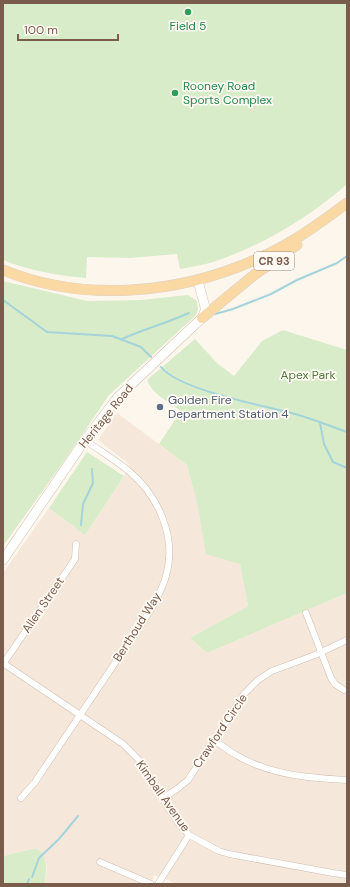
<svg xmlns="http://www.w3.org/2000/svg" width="350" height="887" viewBox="0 0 350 887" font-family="'DM Sans',sans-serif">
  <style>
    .residential { fill: #f5e8da }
    .green { fill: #d8ecc9 }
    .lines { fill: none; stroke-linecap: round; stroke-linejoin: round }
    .stream { stroke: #a5d3da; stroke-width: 2 }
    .minor-casing { stroke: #d1beb0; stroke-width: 7 }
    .secondary-casing { stroke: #d6c0b0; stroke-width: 10 }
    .primary-casing { stroke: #dad1cd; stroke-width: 11 }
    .minor { stroke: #fff; stroke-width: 6 }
    .secondary { stroke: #fff; stroke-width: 9 }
    .primary { stroke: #fbd9a5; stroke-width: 10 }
    .leisure-dot { fill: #2e9e5b; stroke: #fffaf3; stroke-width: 1.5 }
    .service-dot { fill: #5c6f8a; stroke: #fffaf3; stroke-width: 1.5 }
    .labels { text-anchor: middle; stroke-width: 3.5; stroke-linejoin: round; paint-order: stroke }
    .shield { fill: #fffaf3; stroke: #a28b7f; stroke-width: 1 }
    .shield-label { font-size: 11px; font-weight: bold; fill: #7a5c4d }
    .leisure-label { font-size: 12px; fill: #27864d; stroke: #fffaf3 }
    .park-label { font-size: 12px; fill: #537a41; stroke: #fffaf3 }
    .service-label { font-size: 12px; fill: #4e5e75; stroke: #fffaf3; text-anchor: start }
    .street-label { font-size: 12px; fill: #7a5c4d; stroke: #fffaf3 }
  </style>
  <rect width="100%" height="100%" fill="#fdf6ec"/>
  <!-- residential -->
  <path class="residential" d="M117,413L187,465L198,507L240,564L248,606L190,638L207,653L347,593V884H176L168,880L154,875L151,884H45L47,866L37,848L7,855L3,858V573L49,508L85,535L124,476L129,464L98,440Z"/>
  <!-- green -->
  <g class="green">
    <path d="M3,3H347V184C310,217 263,245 216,261C204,265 191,267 180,269L177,254L130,258L87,257L86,278C59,276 27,270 3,260Z"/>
    <path d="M3,281L87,301L141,300L188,295L197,301L198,310L195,316L109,395L64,461L3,546Z"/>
    <path d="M283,330L347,350V593L207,653L190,638L248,606L240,564L206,554L198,507L187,465L159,444L181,411C169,402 152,394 147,380L195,339L218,364L234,376L262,341Z"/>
    <path d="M87,452L124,476L85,535L49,508Z"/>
    <path d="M37,848C49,860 46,868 45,884H3V858L7,855Z"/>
  </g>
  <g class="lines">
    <!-- stream -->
    <g class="stream">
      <path d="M3,300L47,332L112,336L141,347L151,357"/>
      <path d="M215,314L233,309L271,294L297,280L337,263L347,256"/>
      <path d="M122,339C144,329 167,323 189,313"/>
      <path d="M161,367C179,390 265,406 295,414C313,419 330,426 347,432"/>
      <path d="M320,423L324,444L333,462L347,468"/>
      <path d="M81,525L83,504L93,483L92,469"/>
      <path d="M32,877L39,858L59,839L78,816"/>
      <path d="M27,884L29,879"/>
    </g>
    <!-- minor casing -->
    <g class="minor-casing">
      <g id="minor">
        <path d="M306,613L331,678L335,684L344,690"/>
        <path d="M3,663L123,744L139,760L171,812L180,825L189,835L219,851L229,854L333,873L347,875"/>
        <path d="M3,664L75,559L76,544"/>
        <path d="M214,740C221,745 229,751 236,755C270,775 309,778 347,780"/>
        <path d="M21,798L35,782L150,611C156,600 163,588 166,576C177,538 159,497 130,472C116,460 100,451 85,440"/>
        <path d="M163,798L177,789L188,780L244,694L258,680L272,671L315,655L347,640"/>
        <path d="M100,862L151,884"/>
        <path d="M158,884L189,835"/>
      </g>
    </g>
    <!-- secondary casing -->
    <g class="secondary-casing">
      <path id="secondary" d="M3,560L85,440L118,397L202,318L205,311V307L198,281"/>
    </g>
    <!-- primary casing -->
    <g class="primary-casing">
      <g id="primary">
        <path d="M3,270C84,303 179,294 257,259C290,245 319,224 347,203"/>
        <path d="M202,318L254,275L297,245"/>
      </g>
    </g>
    <!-- minor -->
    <use href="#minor" class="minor"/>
    <!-- secondary -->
    <use href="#secondary" class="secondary"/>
    <!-- primary -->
    <use href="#primary" class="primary"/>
  </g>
  <!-- markers -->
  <g class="leisure-dot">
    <circle cx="188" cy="12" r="4"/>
    <circle cx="175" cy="93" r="4"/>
  </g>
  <circle class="service-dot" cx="160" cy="407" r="4"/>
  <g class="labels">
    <!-- shield labels -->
    <rect class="shield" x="254" y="252" width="40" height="18" rx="3"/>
    <g class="shield-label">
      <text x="274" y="265">CR 93</text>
    </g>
    <!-- leisure labels -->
    <g class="leisure-label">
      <text x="188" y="30">Field 5</text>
      <text x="183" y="90" text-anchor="start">Rooney Road<tspan x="183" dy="14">Sports Complex</tspan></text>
    </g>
    <!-- park labels -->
    <g class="park-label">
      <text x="308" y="379">Apex Park</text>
    </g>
    <!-- service labels -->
    <g class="service-label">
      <text x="168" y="404">Golden Fire<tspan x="168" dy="14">Department Station 4</tspan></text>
    </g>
    <!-- street labels -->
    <g class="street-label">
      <text transform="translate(106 416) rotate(-51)" y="4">Heritage Road</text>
      <text transform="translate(43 605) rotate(-56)" y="4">Allen Street</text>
      <text transform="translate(137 627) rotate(-58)" y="4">Berthoud Way</text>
      <text transform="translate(220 731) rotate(-56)" y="4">Crawford Circle</text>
      <text transform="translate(163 796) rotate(55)" y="4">Kimball Avenue</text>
    </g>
  </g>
  <!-- border -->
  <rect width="350" height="887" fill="none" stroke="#7a5c4d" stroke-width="8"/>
  <!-- scale -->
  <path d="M18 34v6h100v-6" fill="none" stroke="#7a5c4d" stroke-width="2"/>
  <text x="24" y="34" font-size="12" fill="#7a5c4d" stroke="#fffaf3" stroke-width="3" paint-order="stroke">100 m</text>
</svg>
